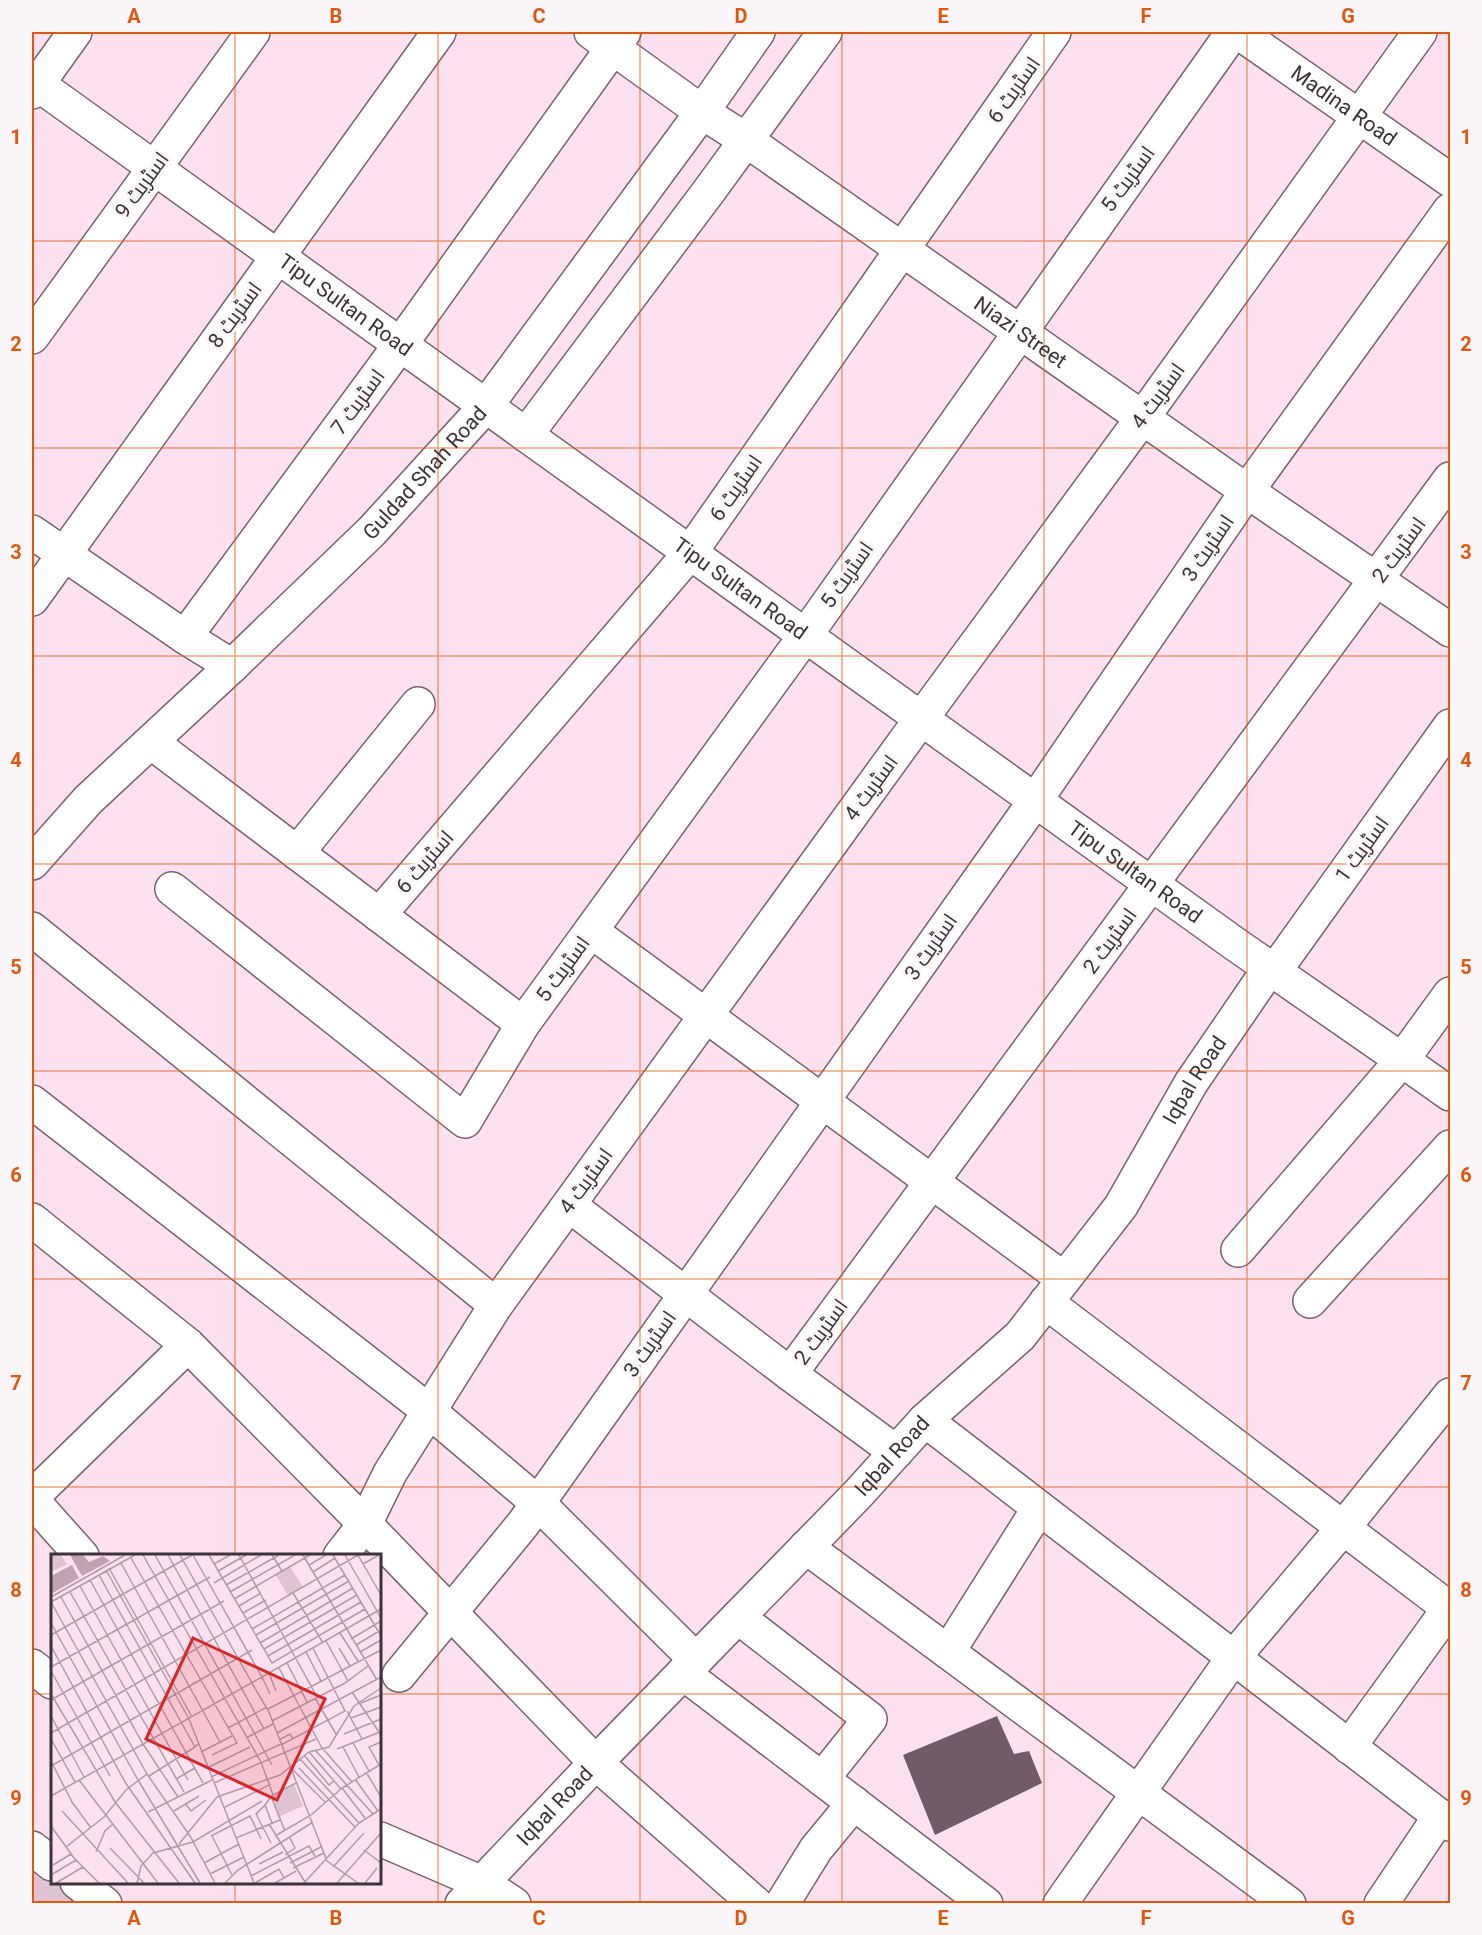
<svg xmlns="http://www.w3.org/2000/svg" width="1482" height="1935" viewBox="0 0 1482 1935" font-family="Roboto,Cairo,sans-serif">
  <style>
    .green { fill: #dfc3d2 }
    .building { fill: #725b68 }
    .lines { fill: none; stroke-linecap: round; stroke-linejoin: round }
    .minor-casing { stroke: #7a6270; stroke-width: 36 }
    .major-casing { stroke: #7a6270; stroke-width: 36 }
    .minor { stroke: #fff; stroke-width: 33 }
    .major { stroke: #fff; stroke-width: 33 }
    .grid { fill: none; stroke: #e0570e; stroke-width: 1.5; stroke-opacity: 0.55 }
    .labels { text-anchor: middle; stroke-width: 6; stroke-linejoin: round; paint-order: stroke }
    .street-label { font-size: 21px; fill: #3e3339; stroke: #fbf6f9 }
    .inset-road { fill: none; stroke: #b19ba7; stroke-width: 1.5 }
    .view { fill: #d62828; fill-opacity: 0.15; stroke: #d62828; stroke-width: 3 }
    .inset-edge { fill: none; stroke: #3e3339; stroke-width: 3 }
    .neatline { fill: none; stroke: #e0570e; stroke-width: 2 }
    .grid-label { font-size: 20px; text-anchor: middle; font-weight: bold; fill: #e0570e }
  </style>
  <rect width="100%" height="100%" fill="#fde1f0"/>
  <!-- green -->
  <path class="green" d="M32,1848L52,1864V1882L77,1883L105,1903H32Z"/>
  <!-- building -->
  <path class="building" d="M997,1716L1014,1754L1029,1751L1042,1783L935,1835L903,1755Z"/>
  <g class="lines">
    <!-- minor casing -->
    <g class="minor-casing">
      <g id="minor">
        <path id="s1" d="M591,32L702,112L746,140L1247,491L1450,630"/>
        <path id="s2" d="M1238,32L1450,180"/>
        <path id="s3" d="M32,80L1235,944L1402,1060L1238,1250"/>
        <path d="M32,92L75,32"/>
        <path d="M32,337L253,32"/>
        <path d="M526,435L709,191L825,32"/>
        <path d="M32,532L185,637"/>
        <path d="M32,599L439,32"/>
        <path d="M232,666L185,637L400,345L624,32"/>
        <path d="M151,742L523,1024"/>
        <path d="M297,853L418,704"/>
        <path id="s4" d="M32,863L88,800L232,666L372,531L486,406L702,112L758,32"/>
        <path d="M172,889L465,1121L523,1024L805,636L1233,32"/>
        <path d="M379,915L690,553L1054,32"/>
        <path d="M32,929L496,1305"/>
        <path d="M591,931L1064,1279"/>
        <path d="M1274,972L1450,726"/>
        <path d="M32,1102L429,1411L538,1503L696,1660"/>
        <path d="M569,1205L790,1374L896,1452"/>
        <path d="M32,1220L188,1345L365,1524L596,1763L756,1904"/>
        <path d="M1310,1301L1450,1147"/>
        <path d="M1046,1302L1450,1609"/>
        <path d="M790,1374L1450,479"/>
        <path d="M925,1420L1450,1824"/>
        <path d="M32,1497L188,1345"/>
        <path d="M32,1500L82,1556"/>
        <path d="M806,1547L1289,1904"/>
        <path d="M340,1556L365,1524L390,1473L496,1305L921,719L1143,417L1420,32"/>
        <path d="M738,1617L870,1719L822,1779"/>
        <path d="M948,1652L1039,1508"/>
        <path d="M32,1666L52,1682"/>
        <path d="M683,1673L986,1904"/>
        <path d="M399,1675L523,1524L538,1503L1035,801L1247,491L1450,210"/>
        <path d="M1349,1747L1450,1607"/>
        <path d="M380,1839L482,1883L514,1904"/>
        <path d="M32,1848L52,1864"/>
        <path d="M77,1882L105,1904"/>
        <path id="s5" d="M462,1904L607,1751L858,1494L925,1420L1020,1336L1121,1206L1191,1083L1269,969"/>
        <path d="M782,1904L816,1849L854,1803"/>
        <path d="M1060,1904L1233,1658L1343,1528L1450,1395"/>
        <path d="M1381,1904L1440,1816"/>
      </g>
    </g>
    <!-- major casing -->
    <g class="major-casing">
      <path id="major" d="M1450,994L1402,1060L1450,1094"/>
    </g>
    <!-- minor -->
    <use href="#minor" class="minor"/>
    <!-- major -->
    <use href="#major" class="major"/>
  </g>
  <!-- grid -->
  <path class="grid" d="M235,32V1556M438,32V1904M640,32V1904M842,32V1904M1044,32V1904M1247,32V1904M32,241H1450M32,448H1450M32,656H1450M32,864H1450M32,1071H1450M32,1279H1450M32,1487H1450M32,1694H52M380,1694H1450M235,1882V1904"/>
  <g class="labels">
    <!-- street labels -->
    <g class="street-label">
      <text transform="translate(1014 90) rotate(-55)" y="7">اسٹریٹ 6</text>
      <text dy="7" stroke="none"><textPath href="#s2" startOffset="129">Madina Road</textPath></text>
      <text transform="translate(1128 179) rotate(-54)" y="7">اسٹریٹ 5</text>
      <text transform="translate(142 185) rotate(-54)" y="7">اسٹریٹ 9</text>
      <text dy="7" stroke="none"><textPath href="#s3" startOffset="386">Tipu Sultan Road</textPath></text>
      <text transform="translate(235 315) rotate(-54)" y="7">اسٹریٹ 8</text>
      <text dy="7" stroke="none"><textPath href="#s1" startOffset="524">Niazi Street</textPath></text>
      <text transform="translate(1158 396) rotate(-54)" y="7">اسٹریٹ 4</text>
      <text transform="translate(358 402) rotate(-54)" y="7">اسٹریٹ 7</text>
      <text dy="7" stroke="none"><textPath href="#s4" startOffset="554">Guldad Shah Road</textPath></text>
      <text transform="translate(736 488) rotate(-55)" y="7">اسٹریٹ 6</text>
      <text transform="translate(1208 548) rotate(-56)" y="7">اسٹریٹ 3</text>
      <text transform="translate(1399 550) rotate(-54)" y="7">اسٹریٹ 2</text>
      <text transform="translate(847 575) rotate(-55)" y="7">اسٹریٹ 5</text>
      <text dy="7" stroke="none"><textPath href="#s3" startOffset="872">Tipu Sultan Road</textPath></text>
      <text transform="translate(871 788) rotate(-54)" y="7">اسٹریٹ 4</text>
      <text transform="translate(1362 849) rotate(-54)" y="7">اسٹریٹ 1</text>
      <text transform="translate(425 862) rotate(-49)" y="7">اسٹریٹ 6</text>
      <text dy="7" stroke="none"><textPath href="#s3" startOffset="1358">Tipu Sultan Road</textPath></text>
      <text transform="translate(1110 941) rotate(-54)" y="7">اسٹریٹ 2</text>
      <text transform="translate(931 947) rotate(-55)" y="7">اسٹریٹ 3</text>
      <text transform="translate(563 969) rotate(-54)" y="7">اسٹریٹ 5</text>
      <text dy="7" stroke="none"><textPath href="#s5" startOffset="1107">Iqbal Road</textPath></text>
      <text transform="translate(586 1181) rotate(-54)" y="7">اسٹریٹ 4</text>
      <text transform="translate(821 1332) rotate(-54)" y="7">اسٹریٹ 2</text>
      <text transform="translate(650 1344) rotate(-55)" y="7">اسٹریٹ 3</text>
      <text dy="7" stroke="none"><textPath href="#s5" startOffset="621">Iqbal Road</textPath></text>
      <text dy="7" stroke="none"><textPath href="#s5" startOffset="135">Iqbal Road</textPath></text>
    </g>
  </g>
  <!-- overview -->
  <g transform="translate(51 1554)">
    <rect width="330" height="330" fill="#fde1f0"/>
    <path d="M0,1H10L16,10L0,18ZM239,13L252,33L237,42L225,21ZM243,230L252,252L227,263L220,242Z" fill="#dfc3d2"/>
    <path d="M19,1H32L38,8L52,2L59,7L31,22ZM21,11L28,24L0,40V22Z" fill="#c0a2b2"/>
    <path class="inset-road" d="M92,1L210,208L222,241M104,1L221,211M117,1L213,175M129,1L201,129M142,1L211,123L330,55M158,1L221,109L314,55M188,1L266,143M221,1L231,17M252,1L326,126M282,1L330,82M294,1L330,64M307,1L330,41M80,4L186,189L161,201M70,9L169,188M163,10L179,1M312,10L328,1M258,11L275,1M58,14L141,163M55,16L138,165L203,329M167,17L195,1M262,18L284,4M48,21L144,193L147,190M39,26L152,229M163,29L210,1M175,31L228,1M29,32L137,226M19,38L133,238M179,38L244,1M242,39L272,89M0,43L74,1M10,43L92,190L127,243M183,45L259,1M0,48L96,220L139,282L164,329M0,48L84,1M188,52L210,39M192,59L215,46M0,69L87,226L149,329M201,75L294,21M289,79L307,107M0,81L141,1M205,81L298,27M300,85L330,67M275,87L297,127M209,89L302,34M305,91L330,76M0,92L74,228L144,329M288,94L299,112M213,95L306,41M255,98L270,127M309,98L330,86M217,102L310,48M236,109L256,148M0,113L159,23M228,114L272,196M0,117L59,222M218,119L225,137M201,129L218,158L276,307L307,329M301,138L330,181M0,140L64,248L128,329M264,144L285,180M0,146L173,47M310,149L330,141M217,155L330,96M296,157L311,185M0,162L33,223M300,164L330,153M221,167L294,129L317,112M177,174L216,153M0,179L307,1M226,179L330,123M293,180L330,165M195,184L222,170M0,185L24,228M228,186L239,180L242,185M302,189L318,217M230,191L294,157L262,94M292,193L308,223M286,195L329,178M273,196L301,228M265,197L322,260M150,198L181,182M258,198L290,235M253,201L278,231L283,227M249,205L308,269M0,207L21,248L40,274M328,211L318,193L330,188M0,212L201,96M156,214L199,193M248,214L304,273M241,215L274,248M315,218L330,243M98,222L144,193M160,223L230,190M125,225L144,214M304,225L327,257M28,226L107,329M163,229L265,185M291,234L314,264M0,242L211,123L219,140M219,244L214,251L221,269M134,249L140,257L155,246M214,251L205,260L220,289M174,253L220,230M11,257L77,329M123,257L148,242M97,258L161,226M218,270L254,328M0,272L23,304L48,329M234,277L220,242L245,229M160,282L199,262L210,285M161,282L181,321M224,282L260,261L291,234L330,210M185,284L229,266M128,290L166,243L229,221L258,198L278,193L303,152L330,134M15,293L53,263L75,236L96,220M59,294L93,329M313,296L330,309M45,298L54,277L62,270M234,301L244,294L239,284M153,309L188,290M239,309L270,293M208,310L232,298M2,311L20,300M282,313L313,279M242,314L273,299M159,320L193,303M0,321L25,306M200,322L258,292L264,302M5,329L32,313M86,329L90,312L102,299L142,288L211,247M174,329L187,316L262,268M204,329L228,315L233,324M224,329L245,317M253,329L308,269L330,255M286,329L330,279M314,329L326,314"/>
    <path class="view" d="M142,84L274,145L226,246L95,185Z"/>
    <rect width="330" height="330" class="inset-edge"/>
  </g>
  <!-- border -->
  <rect width="1482" height="1935" fill="none" stroke="#fbf6f9" stroke-width="66"/>
  <rect x="33" y="33" width="1416" height="1869" class="neatline"/>
  <g class="grid-label">
    <text x="134" y="23">A</text>
    <text x="336" y="23">B</text>
    <text x="539" y="23">C</text>
    <text x="741" y="23">D</text>
    <text x="943" y="23">E</text>
    <text x="1146" y="23">F</text>
    <text x="1348" y="23">G</text>
    <text x="16" y="144">1</text>
    <text x="1466" y="144">1</text>
    <text x="16" y="351">2</text>
    <text x="1466" y="351">2</text>
    <text x="16" y="559">3</text>
    <text x="1466" y="559">3</text>
    <text x="16" y="767">4</text>
    <text x="1466" y="767">4</text>
    <text x="16" y="974">5</text>
    <text x="1466" y="974">5</text>
    <text x="16" y="1182">6</text>
    <text x="1466" y="1182">6</text>
    <text x="16" y="1390">7</text>
    <text x="1466" y="1390">7</text>
    <text x="16" y="1597">8</text>
    <text x="1466" y="1597">8</text>
    <text x="16" y="1805">9</text>
    <text x="1466" y="1805">9</text>
    <text x="134" y="1925">A</text>
    <text x="336" y="1925">B</text>
    <text x="539" y="1925">C</text>
    <text x="741" y="1925">D</text>
    <text x="943" y="1925">E</text>
    <text x="1146" y="1925">F</text>
    <text x="1348" y="1925">G</text>
  </g>
</svg>
